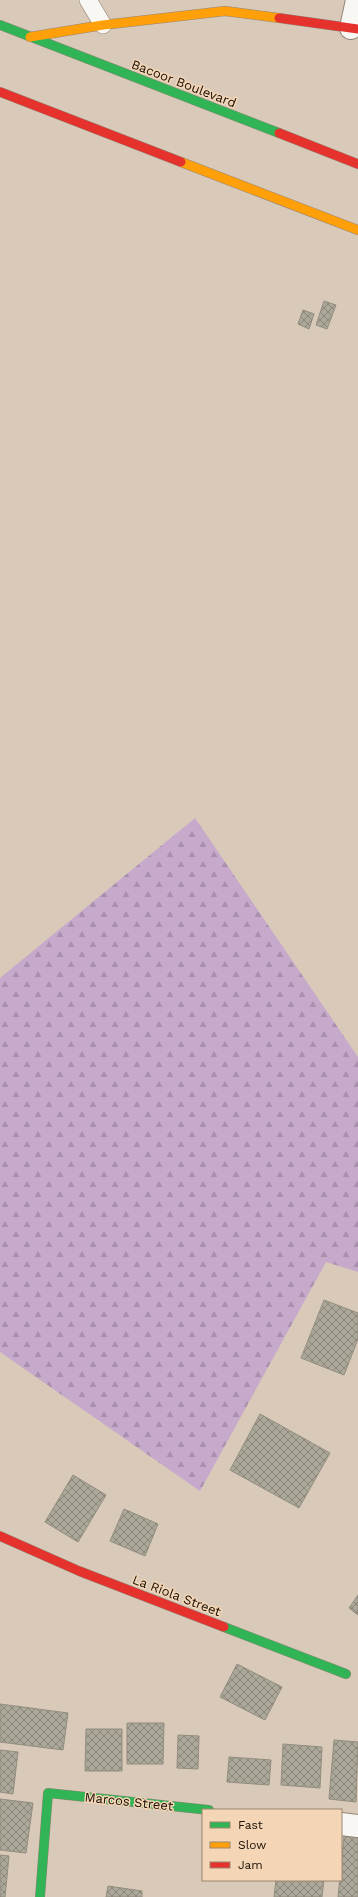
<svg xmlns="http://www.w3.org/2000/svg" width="358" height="1897" viewBox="0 0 358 1897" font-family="'Work Sans',sans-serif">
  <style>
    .forest { fill: url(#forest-firs) }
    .building { fill: url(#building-cross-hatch); stroke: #928d7f }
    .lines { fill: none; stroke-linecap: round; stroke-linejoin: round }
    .lane-casing { stroke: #928578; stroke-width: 18 }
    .street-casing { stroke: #928578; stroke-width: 24 }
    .fast-casing { stroke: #928578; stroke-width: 10 }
    .slow-casing { stroke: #928578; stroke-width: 10 }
    .jam-casing { stroke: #928578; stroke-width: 10 }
    .lane { stroke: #f9f7f4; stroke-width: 17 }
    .street { stroke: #f9f7f4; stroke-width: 22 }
    .fast { stroke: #30b455; stroke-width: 9 }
    .slow { stroke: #ff9f0a; stroke-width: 9 }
    .jam { stroke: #e5322d; stroke-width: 9 }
    .labels { text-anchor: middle; stroke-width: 3; stroke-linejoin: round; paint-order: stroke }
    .street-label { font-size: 13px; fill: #190f04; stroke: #f4d6b6 }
  </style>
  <defs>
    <pattern id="forest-firs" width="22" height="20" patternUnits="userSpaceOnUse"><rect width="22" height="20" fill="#c7a9cc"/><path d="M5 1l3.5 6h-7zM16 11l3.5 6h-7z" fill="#aa90ae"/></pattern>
    <pattern id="building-cross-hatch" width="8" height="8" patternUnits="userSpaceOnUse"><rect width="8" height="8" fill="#aba799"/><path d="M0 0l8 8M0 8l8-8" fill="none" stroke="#8a867b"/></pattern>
  </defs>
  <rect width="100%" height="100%" fill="#d9c9b8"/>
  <!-- forest -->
  <path class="forest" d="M195,818L358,1057V1272L326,1262L200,1491L0,1352V978Z"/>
  <!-- building -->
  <g class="building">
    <path d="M324,301L336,305L327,329L316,325Z"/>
    <path d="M303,310L314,314L309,329L298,324Z"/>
    <path d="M324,1300L358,1313V1339L344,1375L301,1358Z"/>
    <path d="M260,1414L330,1453L299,1508L230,1470Z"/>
    <path d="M73,1475L106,1495L78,1542L45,1522Z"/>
    <path d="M124,1509L158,1524L145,1556L110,1541Z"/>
    <path d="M358,1595V1615L349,1608Z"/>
    <path d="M237,1664L282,1687L265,1720L220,1697Z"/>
    <path d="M0,1704L68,1713L63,1750L0,1742Z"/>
    <path d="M127,1723H164L163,1764H127Z"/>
    <path d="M86,1729H122V1771H85Z"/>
    <path d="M178,1735L199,1736L198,1769L177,1768Z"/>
    <path d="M334,1740L358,1742L356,1802L329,1799Z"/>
    <path d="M283,1744L322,1747L320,1788L281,1785Z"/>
    <path d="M0,1750L18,1752L13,1794L0,1792Z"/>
    <path d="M229,1757L271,1760L269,1785L227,1782Z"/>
    <path d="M0,1799L33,1803L26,1853L0,1850Z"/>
    <path d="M344,1836L358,1837V1897H338Z"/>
    <path d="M0,1855L9,1856L5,1897H0Z"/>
    <path d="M276,1880H324L322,1897H274Z"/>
    <path d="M108,1886L142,1891V1897H106Z"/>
  </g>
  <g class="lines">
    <!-- lane casing -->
    <g class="lane-casing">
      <path id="lane" d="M88,0L103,25"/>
    </g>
    <!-- street casing -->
    <g class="street-casing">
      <g id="street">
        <path d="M351,28L357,0"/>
        <path d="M341,1824L358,1826"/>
      </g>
    </g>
    <!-- fast casing -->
    <g class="fast-casing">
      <g id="fast">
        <path d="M0,25L279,133"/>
        <path d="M224,1627L346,1674"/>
        <path d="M40,1897L48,1793L209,1810"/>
      </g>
    </g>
    <!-- slow casing -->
    <g class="slow-casing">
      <g id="slow">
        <path d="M30,37L103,25L225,11L279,18"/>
        <path d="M181,162L358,230"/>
      </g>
    </g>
    <!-- jam casing -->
    <g class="jam-casing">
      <g id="jam">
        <path d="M279,18L358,29"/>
        <path d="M0,92L181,162"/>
        <path d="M279,133L358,164"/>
        <path d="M0,1536L79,1571L224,1627"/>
      </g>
    </g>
    <!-- lane -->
    <use href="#lane" class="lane"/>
    <!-- street -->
    <use href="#street" class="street"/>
    <!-- fast -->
    <use href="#fast" class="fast"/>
    <!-- slow -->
    <use href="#slow" class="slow"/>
    <!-- jam -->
    <use href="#jam" class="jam"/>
  </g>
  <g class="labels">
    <!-- street labels -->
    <g class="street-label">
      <text transform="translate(184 83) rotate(21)" y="5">Bacoor Boulevard</text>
      <text transform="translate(177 1595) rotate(21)" y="5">La Riola Street</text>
      <text transform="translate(129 1801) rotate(6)" y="5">Marcos Street</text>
    </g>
  </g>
  <!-- legend -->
  <rect x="202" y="1809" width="140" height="72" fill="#f4d6b6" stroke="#9c866f"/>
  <rect x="210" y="1822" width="20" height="6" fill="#30b455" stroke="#9c866f"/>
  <text x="238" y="1829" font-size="12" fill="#190f04">Fast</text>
  <rect x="210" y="1842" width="20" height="6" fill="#ff9f0a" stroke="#9c866f"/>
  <text x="238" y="1849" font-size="12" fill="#190f04">Slow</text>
  <rect x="210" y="1862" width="20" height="6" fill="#e5322d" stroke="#9c866f"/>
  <text x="238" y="1869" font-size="12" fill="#190f04">Jam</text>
</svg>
